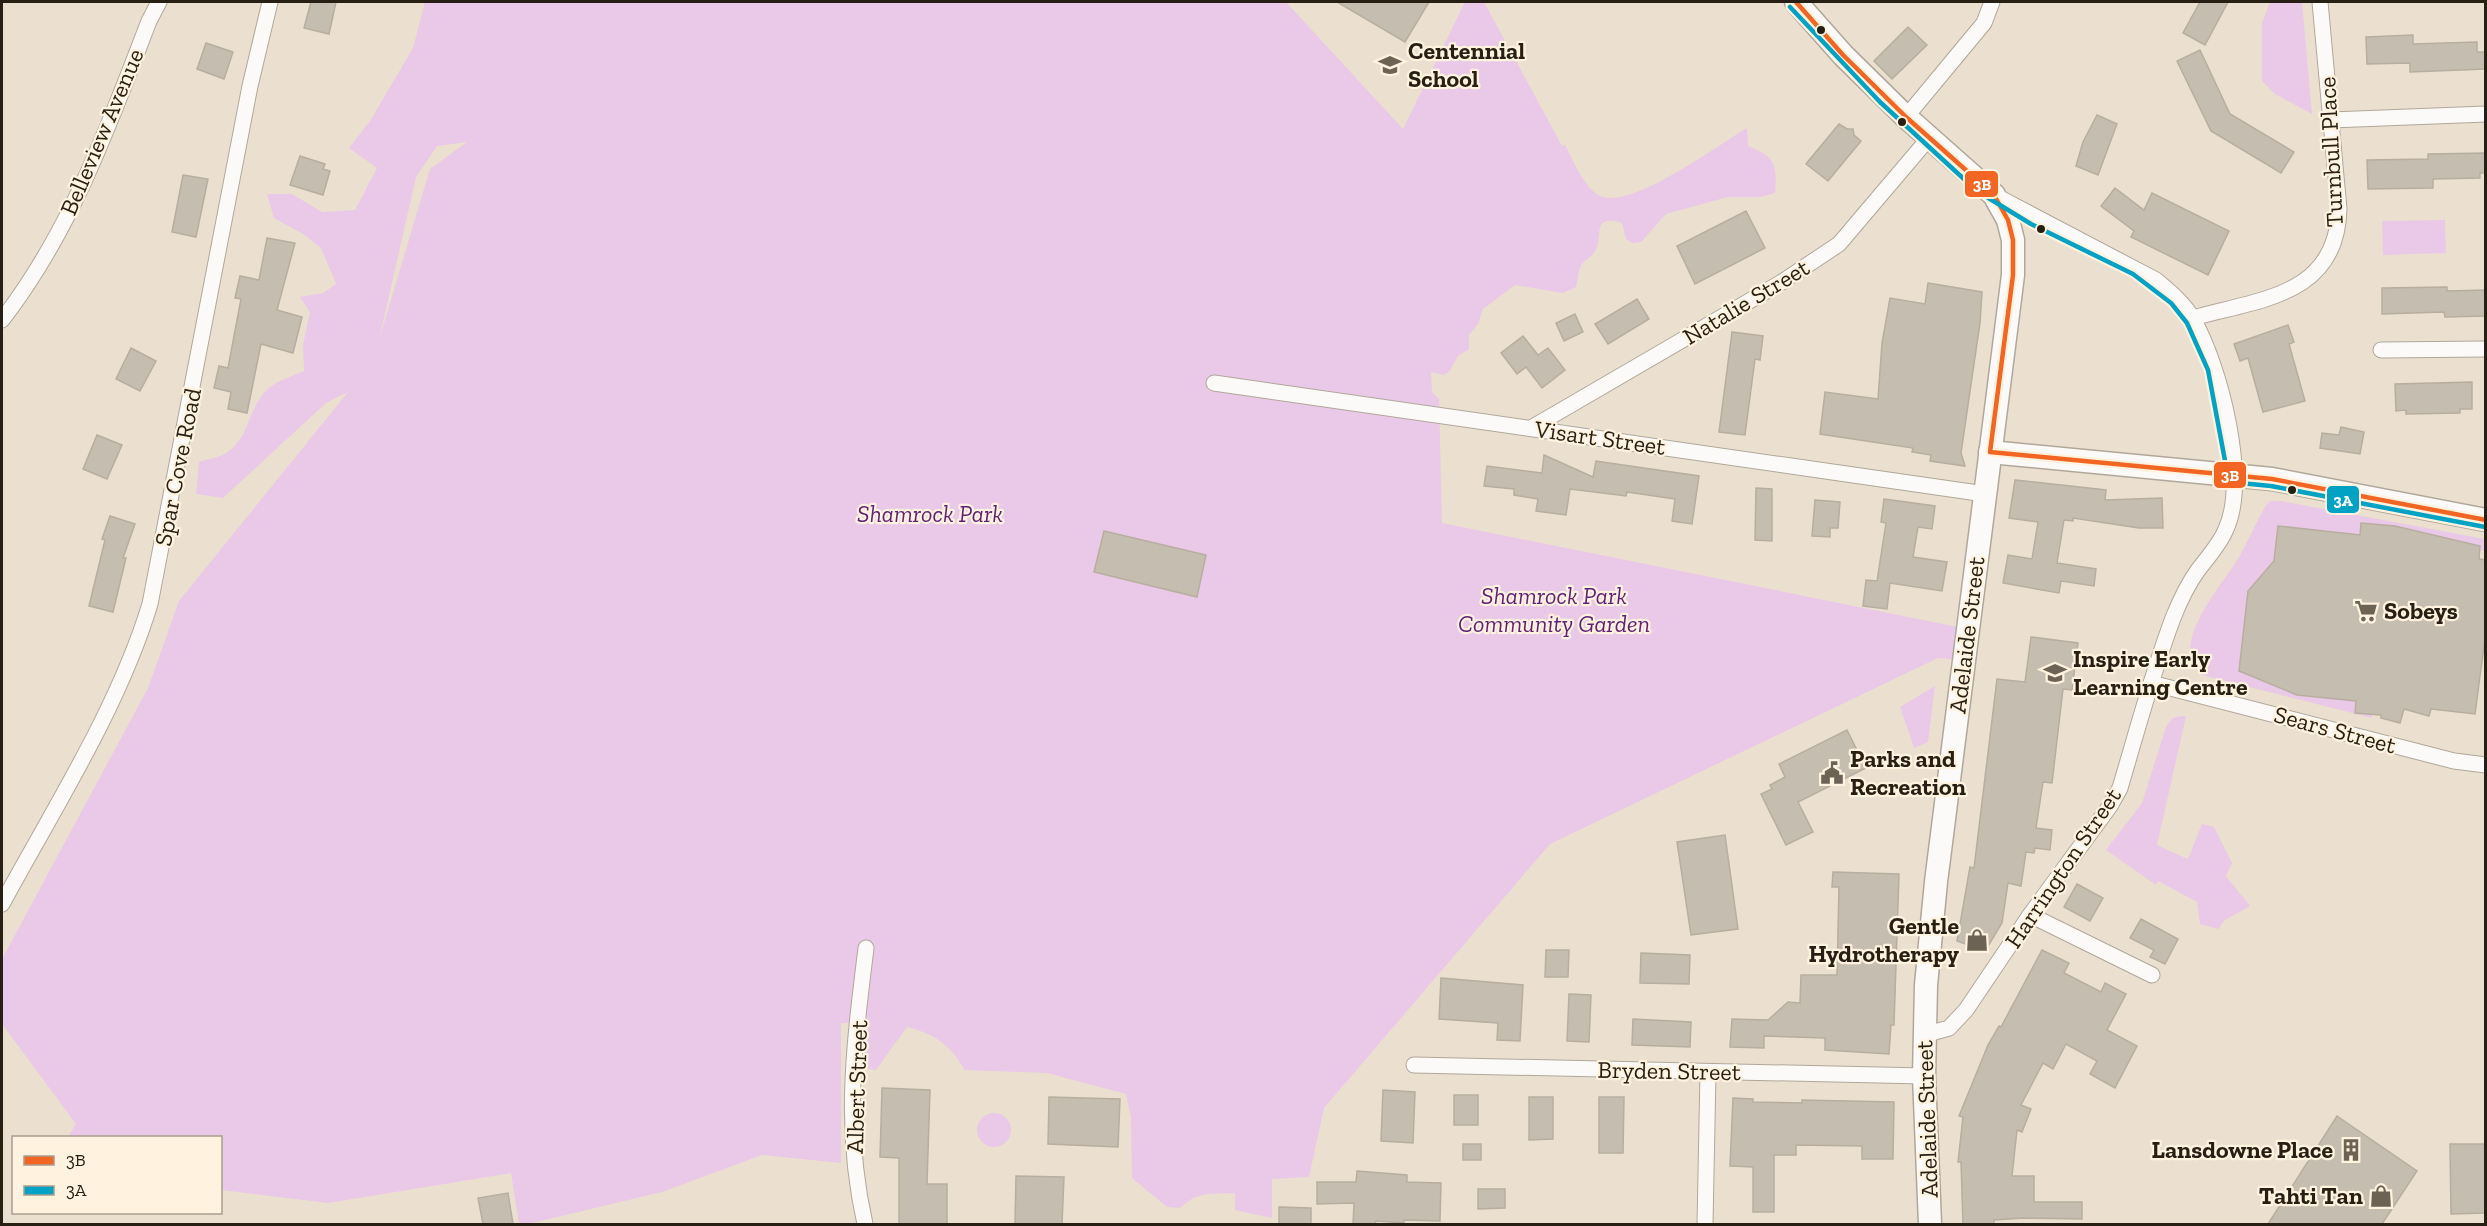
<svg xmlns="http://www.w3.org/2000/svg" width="2487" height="1226" viewBox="0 0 2487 1226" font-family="'Zilla Slab',serif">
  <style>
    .green { fill: #eac8e7; fill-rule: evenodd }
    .building { fill: #c5bdaf; stroke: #b7aea0; stroke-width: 1.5 }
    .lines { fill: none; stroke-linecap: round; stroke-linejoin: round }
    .street-casing { stroke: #b0a79a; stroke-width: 17 }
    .secondary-casing { stroke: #b0a79a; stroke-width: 25 }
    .street { stroke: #fcfaf8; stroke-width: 15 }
    .secondary { stroke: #fcfaf8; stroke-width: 22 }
    .bus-1-casing { stroke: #fff2de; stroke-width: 9 }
    .bus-2-casing { stroke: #fff2de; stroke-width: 9 }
    .bus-1 { stroke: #f26522; stroke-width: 4.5 }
    .bus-2 { stroke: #02a2c5; stroke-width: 4.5 }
    .bus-dot { fill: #271f13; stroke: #fff2de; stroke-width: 2 }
    .labels { text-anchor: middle; stroke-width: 4.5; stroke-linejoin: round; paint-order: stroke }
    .poi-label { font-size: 24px; font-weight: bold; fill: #271f13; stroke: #fff2de; text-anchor: start }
    .street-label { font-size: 24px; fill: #271f13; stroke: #fff2de }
    .park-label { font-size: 24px; font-style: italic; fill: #631e77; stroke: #fff2de }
    .line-badge { stroke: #fff2de; stroke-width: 2 }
    .badge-label { font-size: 16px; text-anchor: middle; font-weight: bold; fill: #fff }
  </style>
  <rect width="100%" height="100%" fill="#ebe0cf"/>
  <!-- green -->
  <g class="green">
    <path d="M425,2H1286L1403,129L1465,2H1484L1562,146L1565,145C1574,161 1582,184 1598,195C1628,213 1719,144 1747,128L1748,146C1776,157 1777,165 1775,193L1761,197H1728L1666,214L1641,242L1632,243L1626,239L1622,223C1592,214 1603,233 1596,250C1594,255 1586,259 1582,264C1578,269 1578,280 1576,287L1563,293L1515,285L1483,309L1478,324L1469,335V349L1458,356L1449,372L1443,375L1431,372L1432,392L1439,399L1442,523L1968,629L1963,660L1938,658L1550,844L1324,1108L1309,1177L1272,1179V1218L1235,1210V1193L1206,1194L1193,1198L1179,1208L1167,1207L1132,1178L1131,1117L1126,1094L1047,1073L965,1070C950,1045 935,1034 907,1027L876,1070L862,1068L866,1023H841V1163L762,1155L662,1192L528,1224H519L511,1173L328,1203L221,1190L220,1138L68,1137L76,1124L2,1024V959L148,688L179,601L348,392L326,403L223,498L196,494L199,462C207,459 219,458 226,453C248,440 248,412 263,394C272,382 290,377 304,371L303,345L310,312L300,297L323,293L336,284L321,248L303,234L274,218L267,194H292L322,212L355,210L377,168L349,148L370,121L413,48ZM467,142L430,169L379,340L416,177L437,146Z"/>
    <path d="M2270,2H2302L2312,114L2275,94L2262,81V23Z"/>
    <path d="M2445,220L2446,253L2383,255L2382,221Z"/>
    <path d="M2271,501H2281L2485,539V551L2480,550V546L2395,526L2362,523L2360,535L2278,527L2297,695L2356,701L2355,713L2372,714V718L2202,675C2166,648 2221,586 2238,559C2248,541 2256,523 2266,505Z"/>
    <path d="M1935,686L1928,742L1914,748L1900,707Z"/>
    <path d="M2181,716H2186L2157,845L2188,859L2202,824L2214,827L2232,863L2226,876L2250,906L2225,920L2218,929L2200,924L2197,902L2158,881L2156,885L2106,850L2142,803L2166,727L2173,718Z"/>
    <circle cx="994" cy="1130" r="17"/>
  </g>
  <!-- building -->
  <g class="building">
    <path d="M311,2H336L329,34L304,28Z"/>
    <path d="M1337,2H1429L1405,42Z"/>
    <path d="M2200,2H2228L2205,45L2183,33Z"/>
    <path d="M1908,27L1927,45L1892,79L1874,61Z"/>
    <path d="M2413,35V44L2477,42V52H2486V69L2410,72V63L2367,64L2366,37Z"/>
    <path d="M206,43L233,52L224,79L197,69Z"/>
    <path d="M2200,50L2230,114L2294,152L2281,173L2211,131L2177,61Z"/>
    <path d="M2097,115L2117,124L2098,175L2076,166L2083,142Z"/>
    <path d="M1839,124L1847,129H1853L1854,135L1861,141L1828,181L1806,164Z"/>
    <path d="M2486,153V173H2480V178L2433,179V188L2368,189L2367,160L2428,159V154Z"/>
    <path d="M300,156L325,164L323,169L330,171L323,195L290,185Z"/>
    <path d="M183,175L208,179L196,237L172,232Z"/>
    <path d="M2115,188L2144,210L2152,193L2229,231L2208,275L2131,237L2134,231L2101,206Z"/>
    <path d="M1746,211L1765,248L1695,284L1677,246Z"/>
    <path d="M267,238L295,243L277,310L302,317L293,353L261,344L247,413L228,409L231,392L214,388L219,366L228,368L241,299L235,298L240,276L259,280Z"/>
    <path d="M1928,283L1982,292L1980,323L1961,453L1965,466L1930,461L1931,455L1912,452L1913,448L1820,434L1825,392L1878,399L1882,343L1890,298L1925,304Z"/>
    <path d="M2447,287V291L2486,290V316L2445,317L2444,312L2382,314V288Z"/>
    <path d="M1637,299L1649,319L1608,344L1595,324Z"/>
    <path d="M1575,314L1583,332L1564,341L1556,323Z"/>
    <path d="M2288,325L2294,342L2289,344L2305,401L2263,412L2248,358L2240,361L2234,344Z"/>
    <path d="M1732,332L1763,336L1760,360L1755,359L1745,435L1719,432Z"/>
    <path d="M1523,336L1538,355L1548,348L1565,370L1542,388L1526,367L1517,374L1501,353Z"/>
    <path d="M131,348L156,361L140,391L116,379Z"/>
    <path d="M2472,382V409H2460V413L2406,414V410L2396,411L2395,384Z"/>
    <path d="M2341,427L2364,432L2360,454L2320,448L2322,433L2339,435Z"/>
    <path d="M97,435L122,445L107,479L83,469Z"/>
    <path d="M1544,455L1593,477L1596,461L1699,476L1692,524L1672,521L1675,499L1627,492L1626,496L1570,489L1566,515L1536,511L1538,499L1514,495V489L1484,486L1487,466L1542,473Z"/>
    <path d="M2015,480L2106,490L2105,500L2162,498L2163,528H2139L2073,518V521L2064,520L2057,563L2096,569L2094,586L2061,581L2059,593L2003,583L2008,555L2032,559L2038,522L2009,518Z"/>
    <path d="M1756,488L1772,489V541L1755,540Z"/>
    <path d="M1884,499L1935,506L1932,529L1918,527L1913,557L1947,562L1942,591L1890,583L1887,609L1863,606L1866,580L1877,581L1886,523L1881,522Z"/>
    <path d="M1815,500L1840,502L1838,528H1830V537L1812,536Z"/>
    <path d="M110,516L135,524L123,558H126L113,612L89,606L105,540L102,539Z"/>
    <path d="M2361,523L2395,526L2480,546L2479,559L2486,560V631L2475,714L2431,709L2429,716L2404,709L2400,723L2381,718V715L2355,713L2356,701L2297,695L2239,671L2248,591L2274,561L2278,526L2360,535Z"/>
    <path d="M1104,531L1206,555L1197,597L1094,572Z"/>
    <path d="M2031,637L2078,643L2072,690L2063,689L2052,783L2043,782L2036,828L2052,830L2050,850L2035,848L2034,853L2026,852L2021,886L2008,883L2002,923L1985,951L1957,941L1970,867L1974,868L1997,679L2025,682Z"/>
    <path d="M1847,730L1866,768L1798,802L1813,832L1786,845L1761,794L1772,789L1770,785L1785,777L1779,764Z"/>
    <path d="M1725,835L1738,929L1691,935L1677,842Z"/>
    <path d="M1833,872L1899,874L1894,1025H1891L1889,1054L1825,1050V1038L1764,1036V1048L1730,1047L1732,1019L1768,1020L1788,1002L1800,1003L1801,975H1837L1839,887H1832Z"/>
    <path d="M2077,884L2103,898L2090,921L2064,907Z"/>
    <path d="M2141,919L2178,939L2165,964L2150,957L2154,950L2130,938Z"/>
    <path d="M1546,950H1569L1568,977H1545Z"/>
    <path d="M2042,950L2069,963L2064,973L2101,992L2105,983L2126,994L2107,1030L2137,1046L2115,1088L2090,1074L2097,1061L2066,1044L2053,1069L2043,1063L2021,1105L2031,1109L2022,1132L2017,1130L2012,1176H2034V1202H2082V1219L2024,1218L1994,1220V1224H1963L1961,1162H1958L1963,1117L1959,1116L1988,1045L1999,1026L2001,1027Z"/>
    <path d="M1641,953L1690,955L1689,984L1640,983Z"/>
    <path d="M1441,978L1523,985L1520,1041L1497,1040L1498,1023L1439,1019Z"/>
    <path d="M1569,994L1591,995L1589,1042L1567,1041Z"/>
    <path d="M1633,1019L1691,1022L1690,1047L1632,1045Z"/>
    <path d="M882,1088L930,1090L927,1184H947V1224H899V1158L880,1157Z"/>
    <path d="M1383,1090L1415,1092L1413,1143L1381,1141Z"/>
    <rect x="1454" y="1095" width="24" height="30"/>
    <path d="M1049,1097L1120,1099L1118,1147L1048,1144Z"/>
    <path d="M1529,1097H1553V1139L1529,1140Z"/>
    <path d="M1599,1097H1624L1623,1153H1599Z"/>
    <path d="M1733,1098L1753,1099V1102L1802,1103V1100L1894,1102L1893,1159H1862V1146L1796,1145V1155H1774V1212H1753V1167L1730,1166Z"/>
    <path d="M2337,1116L2417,1171L2382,1224H2268Z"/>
    <rect x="1463" y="1144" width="18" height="16"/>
    <path d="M2450,1144H2486V1213L2451,1214Z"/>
    <path d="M1357,1171L1407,1175V1182L1441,1183L1440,1221L1404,1220V1223L1376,1221L1375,1224H1353L1354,1203L1317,1204V1182H1356Z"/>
    <path d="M1016,1176L1064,1177L1062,1224H1015Z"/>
    <path d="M1478,1189H1505V1208L1478,1209Z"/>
    <path d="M508,1193L513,1224H483L478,1198Z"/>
    <path d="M1279,1207L1311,1208V1224H1279Z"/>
  </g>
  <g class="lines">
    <!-- street casing -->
    <g class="street-casing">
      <g id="street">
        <path d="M1906,117L1984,23L1992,2"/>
        <path d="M2331,120L2486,114"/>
        <path d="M2193,318C2260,299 2337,296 2339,209L2320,2"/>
        <path d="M2,320C71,231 109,125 149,21L159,2"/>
        <path d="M2381,350L2486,349"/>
        <path d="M1214,383L1985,494"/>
        <path d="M1531,428L1782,282L1839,244L1929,138"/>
        <path d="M2151,683L2454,761L2486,765"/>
        <path d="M2,904C54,808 118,709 150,604L250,86L270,2"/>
        <path d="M2030,915L2152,975"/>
        <path d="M1924,1035L1949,1028L1966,1010L2030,915L2110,806L2120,788C2137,731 2152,674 2173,618C2179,603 2188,584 2198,570C2208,557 2220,544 2226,529C2249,479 2220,365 2193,319C2184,303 2169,291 2156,280L1996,196"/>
        <path d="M1414,1065L1924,1076"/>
        <path d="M865,1224C843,1127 854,1046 866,948"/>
        <path d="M1705,1224L1708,1072"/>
      </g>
    </g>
    <!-- secondary casing -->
    <g class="secondary-casing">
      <g id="secondary">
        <path d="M1796,2L1843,55L1906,117L1994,195L2008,220L2013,240V275L1936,882L1926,985L1924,1076L1930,1224"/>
        <path d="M1990,452L2272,479L2486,520"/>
      </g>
    </g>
    <!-- street -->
    <use href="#street" class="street"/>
    <!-- secondary -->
    <use href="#secondary" class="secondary"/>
    <!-- bus-1 casing -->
    <g class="bus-1-casing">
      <path id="bus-1" d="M1796,2L1843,55L1906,117L1994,195L2008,220L2013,240V275L1990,452L2272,479L2486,520"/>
    </g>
    <!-- bus-2 casing -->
    <g class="bus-2-casing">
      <path id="bus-2" d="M1790,7L1880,102L1977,191L2031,224L2133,274L2171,303L2187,323L2208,370L2229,482L2271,486L2485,527"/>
    </g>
    <!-- bus-1 -->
    <use href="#bus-1" class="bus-1"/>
    <!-- bus-2 -->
    <use href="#bus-2" class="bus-2"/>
  </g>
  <!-- icons -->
  <defs>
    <g id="school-bare" transform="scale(1.8)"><path d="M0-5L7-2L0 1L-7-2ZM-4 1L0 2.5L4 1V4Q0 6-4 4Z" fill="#6c6355" stroke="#fff2de" stroke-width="2.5" paint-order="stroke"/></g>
    <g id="supermarket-bare" transform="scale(1.8)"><path d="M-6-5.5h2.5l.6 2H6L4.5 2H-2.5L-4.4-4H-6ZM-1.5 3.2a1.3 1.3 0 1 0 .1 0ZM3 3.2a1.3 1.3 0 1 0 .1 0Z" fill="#6c6355" stroke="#fff2de" stroke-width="2.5" paint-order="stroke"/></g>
    <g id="civic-bare" transform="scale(1.8)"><path d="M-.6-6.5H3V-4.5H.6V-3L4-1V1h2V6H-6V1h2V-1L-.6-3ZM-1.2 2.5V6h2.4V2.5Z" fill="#6c6355" stroke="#fff2de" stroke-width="2.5" paint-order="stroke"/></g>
    <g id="shop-bare" transform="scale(1.8)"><path d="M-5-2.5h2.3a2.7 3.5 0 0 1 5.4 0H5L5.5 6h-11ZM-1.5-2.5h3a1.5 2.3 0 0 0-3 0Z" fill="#6c6355" stroke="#fff2de" stroke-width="2.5" paint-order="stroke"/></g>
    <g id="building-bare" transform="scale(1.8)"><path d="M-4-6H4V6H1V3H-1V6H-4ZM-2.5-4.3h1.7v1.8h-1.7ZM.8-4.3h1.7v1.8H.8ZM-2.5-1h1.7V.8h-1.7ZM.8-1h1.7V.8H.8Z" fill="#6c6355" stroke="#fff2de" stroke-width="2.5" paint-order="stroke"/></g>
  </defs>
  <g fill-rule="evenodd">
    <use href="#school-bare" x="1390" y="65"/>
    <use href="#supermarket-bare" x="2366" y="611"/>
    <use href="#school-bare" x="2055" y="673"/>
    <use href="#civic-bare" x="1832" y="773"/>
    <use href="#shop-bare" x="1977" y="940"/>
    <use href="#building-bare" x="2351" y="1150"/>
    <use href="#shop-bare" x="2381" y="1196"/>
  </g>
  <!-- markers -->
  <g class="bus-dot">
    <circle cx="1821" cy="30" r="5"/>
    <circle cx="1902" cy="122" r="5"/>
    <circle cx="2041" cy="229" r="5"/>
    <circle cx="2292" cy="490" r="5"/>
  </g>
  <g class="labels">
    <!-- poi labels -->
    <g class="poi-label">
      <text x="1408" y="59">Centennial<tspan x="1408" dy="28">School</tspan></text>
      <text x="2384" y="619">Sobeys</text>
      <text x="2073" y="667">Inspire Early<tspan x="2073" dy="28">Learning Centre</tspan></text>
      <text x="1850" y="767">Parks and<tspan x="1850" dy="28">Recreation</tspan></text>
      <text x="1959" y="934" text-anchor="end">Gentle<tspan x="1959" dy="28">Hydrotherapy</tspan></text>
      <text x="2333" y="1158" text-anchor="end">Lansdowne Place</text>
      <text x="2363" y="1204" text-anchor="end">Tahti Tan</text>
    </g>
    <!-- street labels -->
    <g class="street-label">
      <text transform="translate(102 132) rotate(-67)" y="8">Belleview Avenue</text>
      <text transform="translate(2331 152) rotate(-93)" y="8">Turnbull Place</text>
      <text transform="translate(1746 302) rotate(-31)" y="8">Natalie Street</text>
      <text transform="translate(1600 438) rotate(8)" y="8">Visart Street</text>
      <text transform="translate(178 467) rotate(-79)" y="8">Spar Cove Road</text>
      <text transform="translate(1967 635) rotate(-83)" y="8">Adelaide Street</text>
      <text transform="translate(2335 730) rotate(15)" y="8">Sears Street</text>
      <text transform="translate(2063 868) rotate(-56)" y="8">Harrington Street</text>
      <text transform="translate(1669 1071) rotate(1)" y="8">Bryden Street</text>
      <text transform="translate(857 1087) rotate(-88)" y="8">Albert Street</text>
      <text transform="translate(1927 1119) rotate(-92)" y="8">Adelaide Street</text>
    </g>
    <!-- park labels -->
    <g class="park-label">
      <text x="930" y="522">Shamrock Park</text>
      <text x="1554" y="604">Shamrock Park<tspan x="1554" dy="28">Community Garden</tspan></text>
    </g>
  </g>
  <g class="line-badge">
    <rect x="1964" y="170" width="35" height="28" rx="6" fill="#f26522"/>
    <rect x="2213" y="461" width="34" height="28" rx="6" fill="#f26522"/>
    <rect x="2326" y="485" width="34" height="29" rx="6" fill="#02a2c5"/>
  </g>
  <g class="badge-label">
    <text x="1982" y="190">3B</text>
    <text x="2230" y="481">3B</text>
    <text x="2343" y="506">3A</text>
  </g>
  <!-- border -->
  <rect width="2487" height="1226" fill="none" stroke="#271f13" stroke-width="6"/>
  <!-- legend -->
  <rect x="12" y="1136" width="210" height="78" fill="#fff2de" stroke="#a99e8d" stroke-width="1.5"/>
  <rect x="24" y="1156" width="30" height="9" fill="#f26522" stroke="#a99e8d" stroke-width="1.5"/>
  <text x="66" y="1166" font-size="18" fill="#271f13">3B</text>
  <rect x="24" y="1186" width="30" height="9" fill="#02a2c5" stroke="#a99e8d" stroke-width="1.5"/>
  <text x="66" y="1196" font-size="18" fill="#271f13">3A</text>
</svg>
